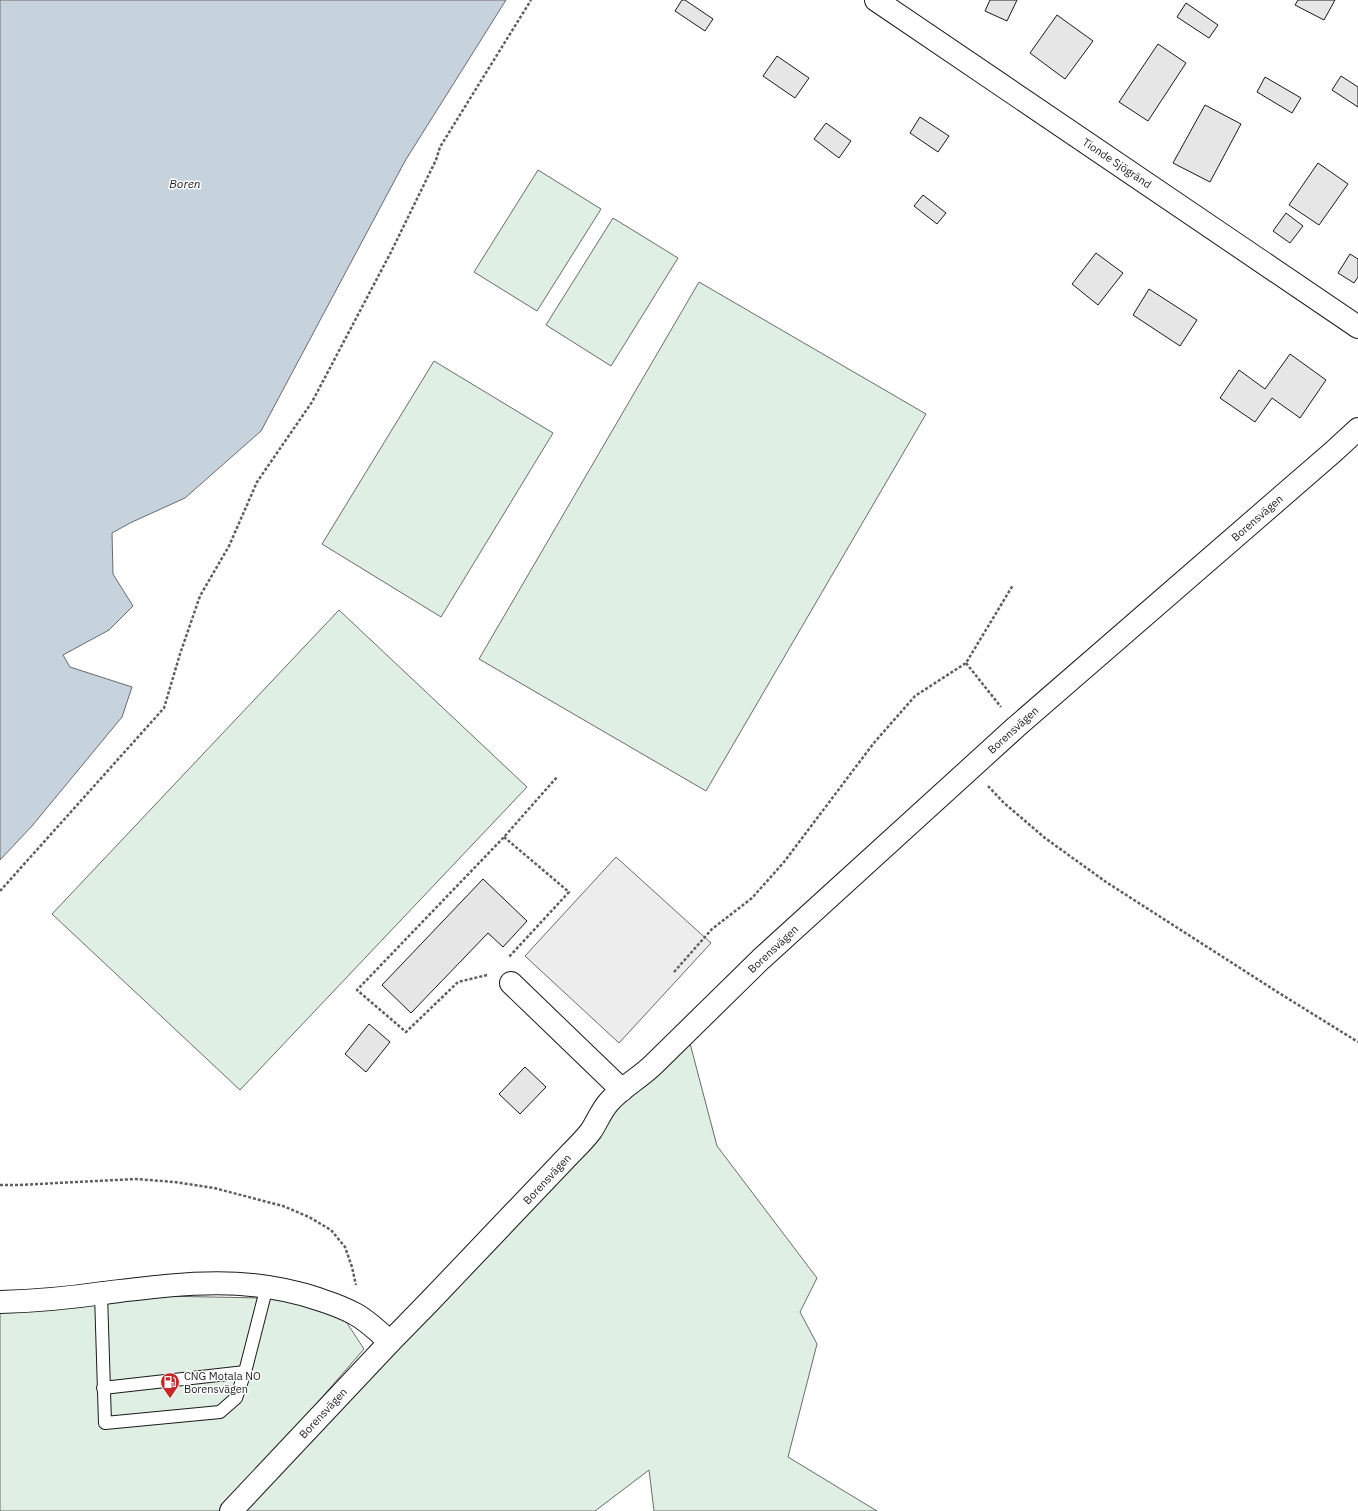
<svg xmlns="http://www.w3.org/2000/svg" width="1358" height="1511" viewBox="0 0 1358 1511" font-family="'IBM Plex Sans',sans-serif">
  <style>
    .green { fill: #e0efe3; stroke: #6a6a6a }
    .parking { fill: #ededed; stroke: #6a6a6a }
    .water { fill: #c6d2dc; stroke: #6a6a6a }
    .building { fill: #e6e6e6; stroke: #1a1a1a }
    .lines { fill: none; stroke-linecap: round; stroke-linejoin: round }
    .service-casing { stroke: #1a1a1a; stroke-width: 14 }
    .minor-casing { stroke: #1a1a1a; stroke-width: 24 }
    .tertiary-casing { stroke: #1a1a1a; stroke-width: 24 }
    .path { stroke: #5f5f5f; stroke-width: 2.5; stroke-dasharray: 3 2; stroke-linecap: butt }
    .service { stroke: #fff; stroke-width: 12 }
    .minor { stroke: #fff; stroke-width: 22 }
    .tertiary { stroke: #fff; stroke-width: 22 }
    .labels { text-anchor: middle; stroke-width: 3; stroke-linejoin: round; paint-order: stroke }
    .street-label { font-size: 11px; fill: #1a1a1a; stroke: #fff }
    .poi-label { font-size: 11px; fill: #1a1a1a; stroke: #fff; text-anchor: start }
    .water-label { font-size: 12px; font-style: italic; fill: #1a1a1a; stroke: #fff }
  </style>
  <rect width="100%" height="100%" fill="#fff"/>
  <!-- green -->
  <g class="green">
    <path d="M538,170L601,209L537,311L474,272Z"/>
    <path d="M613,218L678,258L611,366L546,325Z"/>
    <path d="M699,282L926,414L706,791L479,659Z"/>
    <path d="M434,361L553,433L441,617L322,544Z"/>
    <path d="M339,610L527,787L240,1090L52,914Z"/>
    <path d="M687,1032L717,1146L817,1278L800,1312L817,1344L788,1457L877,1511H654L649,1470L595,1511H229Z"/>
    <path d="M109,1295L312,1299L343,1317L364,1349L223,1511H0V1309Z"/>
  </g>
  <!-- parking -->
  <path class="parking" d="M616,857L711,943L619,1043L525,956Z"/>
  <!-- water -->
  <path class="water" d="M0,0H506L405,161L261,431L185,498L130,523L112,533L113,574L133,606L109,630L63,655L70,667L132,687L122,717L32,826L0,860Z"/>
  <!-- building -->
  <g class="building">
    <path d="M682,0H685L713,19L705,31L675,11Z"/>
    <path d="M990,0H1017L1007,21L985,11Z"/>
    <path d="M1298,0H1335L1324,20L1295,5Z"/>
    <path d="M1186,3L1218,25L1209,38L1177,17Z"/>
    <path d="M1057,15L1093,41L1065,79L1030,53Z"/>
    <path d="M1158,44L1186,63L1148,121L1119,102Z"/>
    <path d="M777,56L809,78L795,98L763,76Z"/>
    <path d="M1341,76L1358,87V107L1332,90Z"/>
    <path d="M1265,77L1301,98L1292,113L1257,92Z"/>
    <path d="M1205,105L1241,124L1210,182L1173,163Z"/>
    <path d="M920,117L949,136L938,152L910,133Z"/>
    <path d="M826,123L851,141L839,158L814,139Z"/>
    <path d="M1318,163L1348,184L1319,225L1289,205Z"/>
    <path d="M923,195L946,213L937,224L914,206Z"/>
    <path d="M1286,213L1303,226L1290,243L1273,231Z"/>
    <path d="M1096,253L1123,273L1098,305L1072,284Z"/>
    <path d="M1350,254L1358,259V277L1354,283L1338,273Z"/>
    <path d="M1149,289L1197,320L1180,346L1133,315Z"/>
    <path d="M1290,354L1326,380L1300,418L1272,398L1255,422L1220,398L1239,370L1265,389Z"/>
    <path d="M483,879L527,921L503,947L488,933L411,1013L382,985Z"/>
    <path d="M369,1024L390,1042L366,1072L345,1054Z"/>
    <path d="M525,1067L546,1087L520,1114L499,1094Z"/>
  </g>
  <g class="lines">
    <!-- service casing -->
    <g class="service-casing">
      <g id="service">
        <path d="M101,1294L105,1423L220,1412L236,1398L245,1372L267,1286"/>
        <path d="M103,1388L245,1372"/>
      </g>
    </g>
    <!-- minor casing -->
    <g class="minor-casing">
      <g id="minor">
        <path d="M876,0L1358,327"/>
        <path d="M511,983L622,1090"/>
        <path d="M0,1302C34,1301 69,1298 103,1293C179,1284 243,1274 318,1299C330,1303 343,1307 355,1314C368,1321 379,1332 390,1342"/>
      </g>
    </g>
    <!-- tertiary casing -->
    <g class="tertiary-casing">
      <path id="tertiary" d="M231,1511L390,1342L430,1301L570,1154C577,1147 585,1139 591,1131C597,1122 601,1111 609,1102C622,1087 640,1078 654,1064L761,959L1016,727L1333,452L1358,429"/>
    </g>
    <!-- path -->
    <g class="path">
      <path d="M966,663L1001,707"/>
      <path d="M988,786L1004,803L1045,838L1106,882L1279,993L1358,1042"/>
      <path d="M504,837L569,892L508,958"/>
      <path d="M0,891L164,708L180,654L200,596L229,546L257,482L312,402L391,252L436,160L440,147L531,0"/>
      <path d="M674,972L712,929L752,898L784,862L873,744L915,696L966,663L1013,585"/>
      <path d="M487,975L458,982L406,1032L357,990L504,837L557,777"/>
      <path d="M0,1185H18L136,1179L174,1182L214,1188L283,1206L309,1217L331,1230L345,1247L352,1267L356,1285"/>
    </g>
    <!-- service -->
    <use href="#service" class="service"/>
    <!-- minor -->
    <use href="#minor" class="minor"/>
    <!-- tertiary -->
    <use href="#tertiary" class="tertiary"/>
  </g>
  <!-- icons -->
  <defs>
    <g id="fuel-pin" transform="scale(1)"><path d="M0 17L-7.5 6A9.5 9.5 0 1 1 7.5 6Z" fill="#c62828" stroke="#fff"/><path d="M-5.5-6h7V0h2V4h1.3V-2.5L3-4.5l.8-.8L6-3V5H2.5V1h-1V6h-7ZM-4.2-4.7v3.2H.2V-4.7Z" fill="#fff"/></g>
  </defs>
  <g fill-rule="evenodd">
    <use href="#fuel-pin" x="170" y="1382"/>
  </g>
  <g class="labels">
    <!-- street labels -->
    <g class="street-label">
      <text transform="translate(1117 163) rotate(34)" y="4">Tionde Sjögränd</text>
      <text transform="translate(1257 518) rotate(-41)" y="4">Borensvägen</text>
      <text transform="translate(1013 730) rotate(-42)" y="4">Borensvägen</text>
      <text transform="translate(773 949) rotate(-43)" y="4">Borensvägen</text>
      <text transform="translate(547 1179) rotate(-47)" y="4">Borensvägen</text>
      <text transform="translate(323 1413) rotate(-47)" y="4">Borensvägen</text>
    </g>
    <!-- poi labels -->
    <g class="poi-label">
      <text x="184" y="1380">CNG Motala NO<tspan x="184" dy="13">Borensvägen</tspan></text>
    </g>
    <!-- water labels -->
    <g class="water-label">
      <text x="185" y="188">Boren</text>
    </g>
  </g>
</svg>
